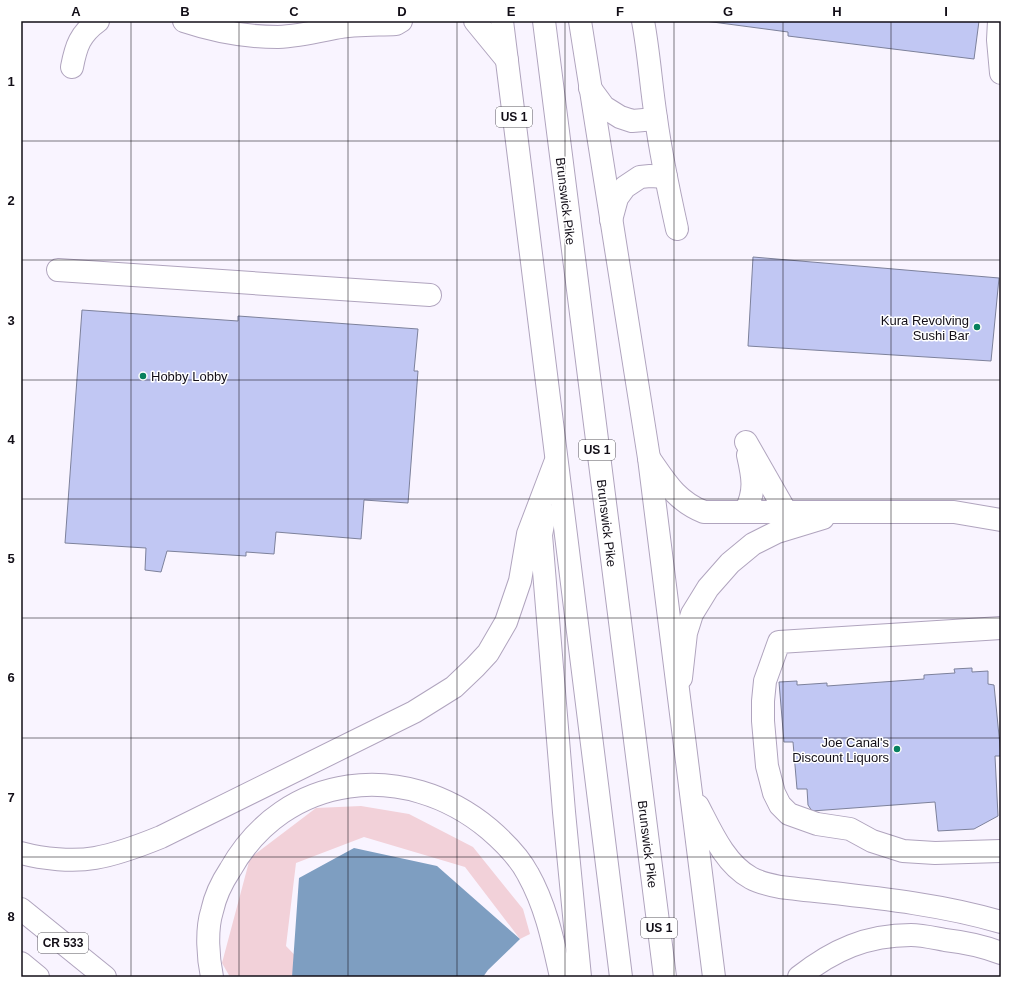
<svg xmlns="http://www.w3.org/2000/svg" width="1022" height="998" viewBox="0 0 1022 998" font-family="Arial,sans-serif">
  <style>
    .green { fill: #f2d1d9 }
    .water { fill: #7e9ec1 }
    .building { fill: #c1c7f3; stroke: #7d819b }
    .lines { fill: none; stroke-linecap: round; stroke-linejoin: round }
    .minor-casing { stroke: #b0a4be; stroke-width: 24 }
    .major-casing { stroke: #b0a4be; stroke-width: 24 }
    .highway-casing { stroke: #b0a4be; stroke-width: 24 }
    .minor { stroke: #fff; stroke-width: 22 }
    .major { stroke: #fff; stroke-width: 22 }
    .highway { stroke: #fff; stroke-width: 22 }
    .grid { fill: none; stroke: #120e17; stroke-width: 1; stroke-opacity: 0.55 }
    .poi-dot { fill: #08805e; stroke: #fff; stroke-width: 1.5 }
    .labels { text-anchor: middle; stroke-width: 3; stroke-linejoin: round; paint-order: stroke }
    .shield { fill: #fff; stroke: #59565d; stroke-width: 1 }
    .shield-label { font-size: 12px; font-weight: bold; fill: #120e17 }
    .street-label { font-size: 13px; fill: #120e17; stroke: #fff }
    .poi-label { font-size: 13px; fill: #120e17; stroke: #fff; text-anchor: end }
    .neatline { fill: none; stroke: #120e17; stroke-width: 1.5 }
    .grid-label { font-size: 13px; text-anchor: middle; font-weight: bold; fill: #120e17 }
  </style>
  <rect width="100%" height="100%" fill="#f9f4ff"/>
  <!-- green -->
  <path class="green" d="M361,806L409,814L473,847L523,909L530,934L520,939L465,867L364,837L296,863L286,946L316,977H230L222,963L250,858L316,808Z"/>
  <!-- water -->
  <path class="water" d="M354,848L437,866L520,939L488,970L483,977H292L299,878Z"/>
  <!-- building -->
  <g class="building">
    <path d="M705,21H979L974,59L788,36V32Z"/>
    <path d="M753,257L999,278L991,361L748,346Z"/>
    <path d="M82,310L238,321V316L418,329L414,371H418L408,503L364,500L361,539L276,532L274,554L246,552V556L167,551L161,572L145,570L146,548L65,543Z"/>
    <path d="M972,668V672L988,671V684L994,685L1001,756H995L998,816L974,829L938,831L935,802L812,811L808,805L807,789H797L793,742H784L779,682L797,681V685L827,683V686L924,679V675L955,673L954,669Z"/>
  </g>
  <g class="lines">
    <!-- minor casing -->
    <g class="minor-casing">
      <g id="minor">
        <path d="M184,21C214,31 247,37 278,37C298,36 315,32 335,28C355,24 376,25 396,24L401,21"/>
        <path d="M475,21L507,60"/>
        <path d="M643,21C649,53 651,86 656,118C661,156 669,193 677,229"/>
        <path d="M999,21L998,40L1001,73"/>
        <path d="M72,67C76,46 80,34 98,21"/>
        <path d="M590,88L604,107L620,117L632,121L656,119"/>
        <path d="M611,220L617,198L625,187L640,177L650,176L666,177"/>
        <path d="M58,270L430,295"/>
        <path d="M746,442L786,512"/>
        <path d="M649,458C665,481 676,501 704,512H954L1001,520"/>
        <path d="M745,512C756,491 753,477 748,455"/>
        <path d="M1001,628L779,642L765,681L763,701V721L767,766L774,793L780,805L789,814L817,824L850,829L872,841L903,851L935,853L1001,851"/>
        <path d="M681,678L686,633L692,614L708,588L730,563L753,544L777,532L823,518"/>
      </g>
    </g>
    <!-- major casing -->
    <g class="major-casing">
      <g id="major">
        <path d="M21,909L105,977"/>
        <path d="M21,963L38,977"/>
      </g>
    </g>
    <!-- highway casing -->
    <g class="highway-casing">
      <g id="highway">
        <path d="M502,21L621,977"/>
        <path d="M544,21L665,977"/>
        <path d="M580,21L649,458L714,977"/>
        <path d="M545,514L541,535L564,812L580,977"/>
        <path d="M698,806C711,831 725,864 751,878C760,883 770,885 780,887C854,896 930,901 1001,922"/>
        <path d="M21,853C43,859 73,862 95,858C118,854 139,846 161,837L414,712L454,687L475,667L488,653L506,622L520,581L528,534L555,463"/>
        <path d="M212,977C208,958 206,930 212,911C215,897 222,882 230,870C285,772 405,759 489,829C503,841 519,857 528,874C546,906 553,941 561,977"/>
        <path d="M799,977C833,950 867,935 911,935C922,935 934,938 945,940C963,942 983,946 1001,953"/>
      </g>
    </g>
    <!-- minor -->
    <use href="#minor" class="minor"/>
    <!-- major -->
    <use href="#major" class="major"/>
    <!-- highway -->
    <use href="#highway" class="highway"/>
  </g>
  <!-- grid -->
  <path class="grid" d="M131,21V977M239,21V977M348,21V977M457,21V977M565,21V977M674,21V977M783,21V977M891,21V977M21,141H1001M21,260H1001M21,380H1001M21,499H1001M21,618H1001M21,738H1001M21,857H1001"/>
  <!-- markers -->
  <g class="poi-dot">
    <circle cx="977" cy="327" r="4"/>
    <circle cx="143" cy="376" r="4"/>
    <circle cx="897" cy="749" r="4"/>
  </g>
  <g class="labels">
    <!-- shield labels -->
    <g class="shield">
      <rect x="496" y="107" width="36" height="20" rx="3"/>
      <rect x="579" y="440" width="36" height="20" rx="3"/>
      <rect x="641" y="918" width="36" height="20" rx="3"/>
      <rect x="38" y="933" width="50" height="20" rx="3"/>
    </g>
    <g class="shield-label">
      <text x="514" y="121">US 1</text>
      <text x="597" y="454">US 1</text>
      <text x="659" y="932">US 1</text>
      <text x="63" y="947">CR 533</text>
    </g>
    <!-- street labels -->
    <g class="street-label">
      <text transform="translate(566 201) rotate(83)" y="5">Brunswick Pike</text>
      <text transform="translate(607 523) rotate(83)" y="5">Brunswick Pike</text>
      <text transform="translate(648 844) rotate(83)" y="5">Brunswick Pike</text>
    </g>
    <!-- poi labels -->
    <g class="poi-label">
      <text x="969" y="325">Kura Revolving<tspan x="969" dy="15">Sushi Bar</tspan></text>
      <text x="151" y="381" text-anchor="start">Hobby Lobby</text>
      <text x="889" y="747">Joe Canal's<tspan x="889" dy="15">Discount Liquors</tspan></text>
    </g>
  </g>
  <!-- border -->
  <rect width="1022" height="998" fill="none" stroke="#ffffff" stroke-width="44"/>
  <rect x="22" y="22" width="978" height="954" class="neatline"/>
  <g class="grid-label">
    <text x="76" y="16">A</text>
    <text x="185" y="16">B</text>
    <text x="294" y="16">C</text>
    <text x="402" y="16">D</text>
    <text x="511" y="16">E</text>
    <text x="620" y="16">F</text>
    <text x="728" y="16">G</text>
    <text x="837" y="16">H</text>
    <text x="946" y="16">I</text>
    <text x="11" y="86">1</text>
    <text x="11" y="205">2</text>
    <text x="11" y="325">3</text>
    <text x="11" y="444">4</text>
    <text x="11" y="563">5</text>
    <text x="11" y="682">6</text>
    <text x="11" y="802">7</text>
    <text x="11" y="921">8</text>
  </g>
</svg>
